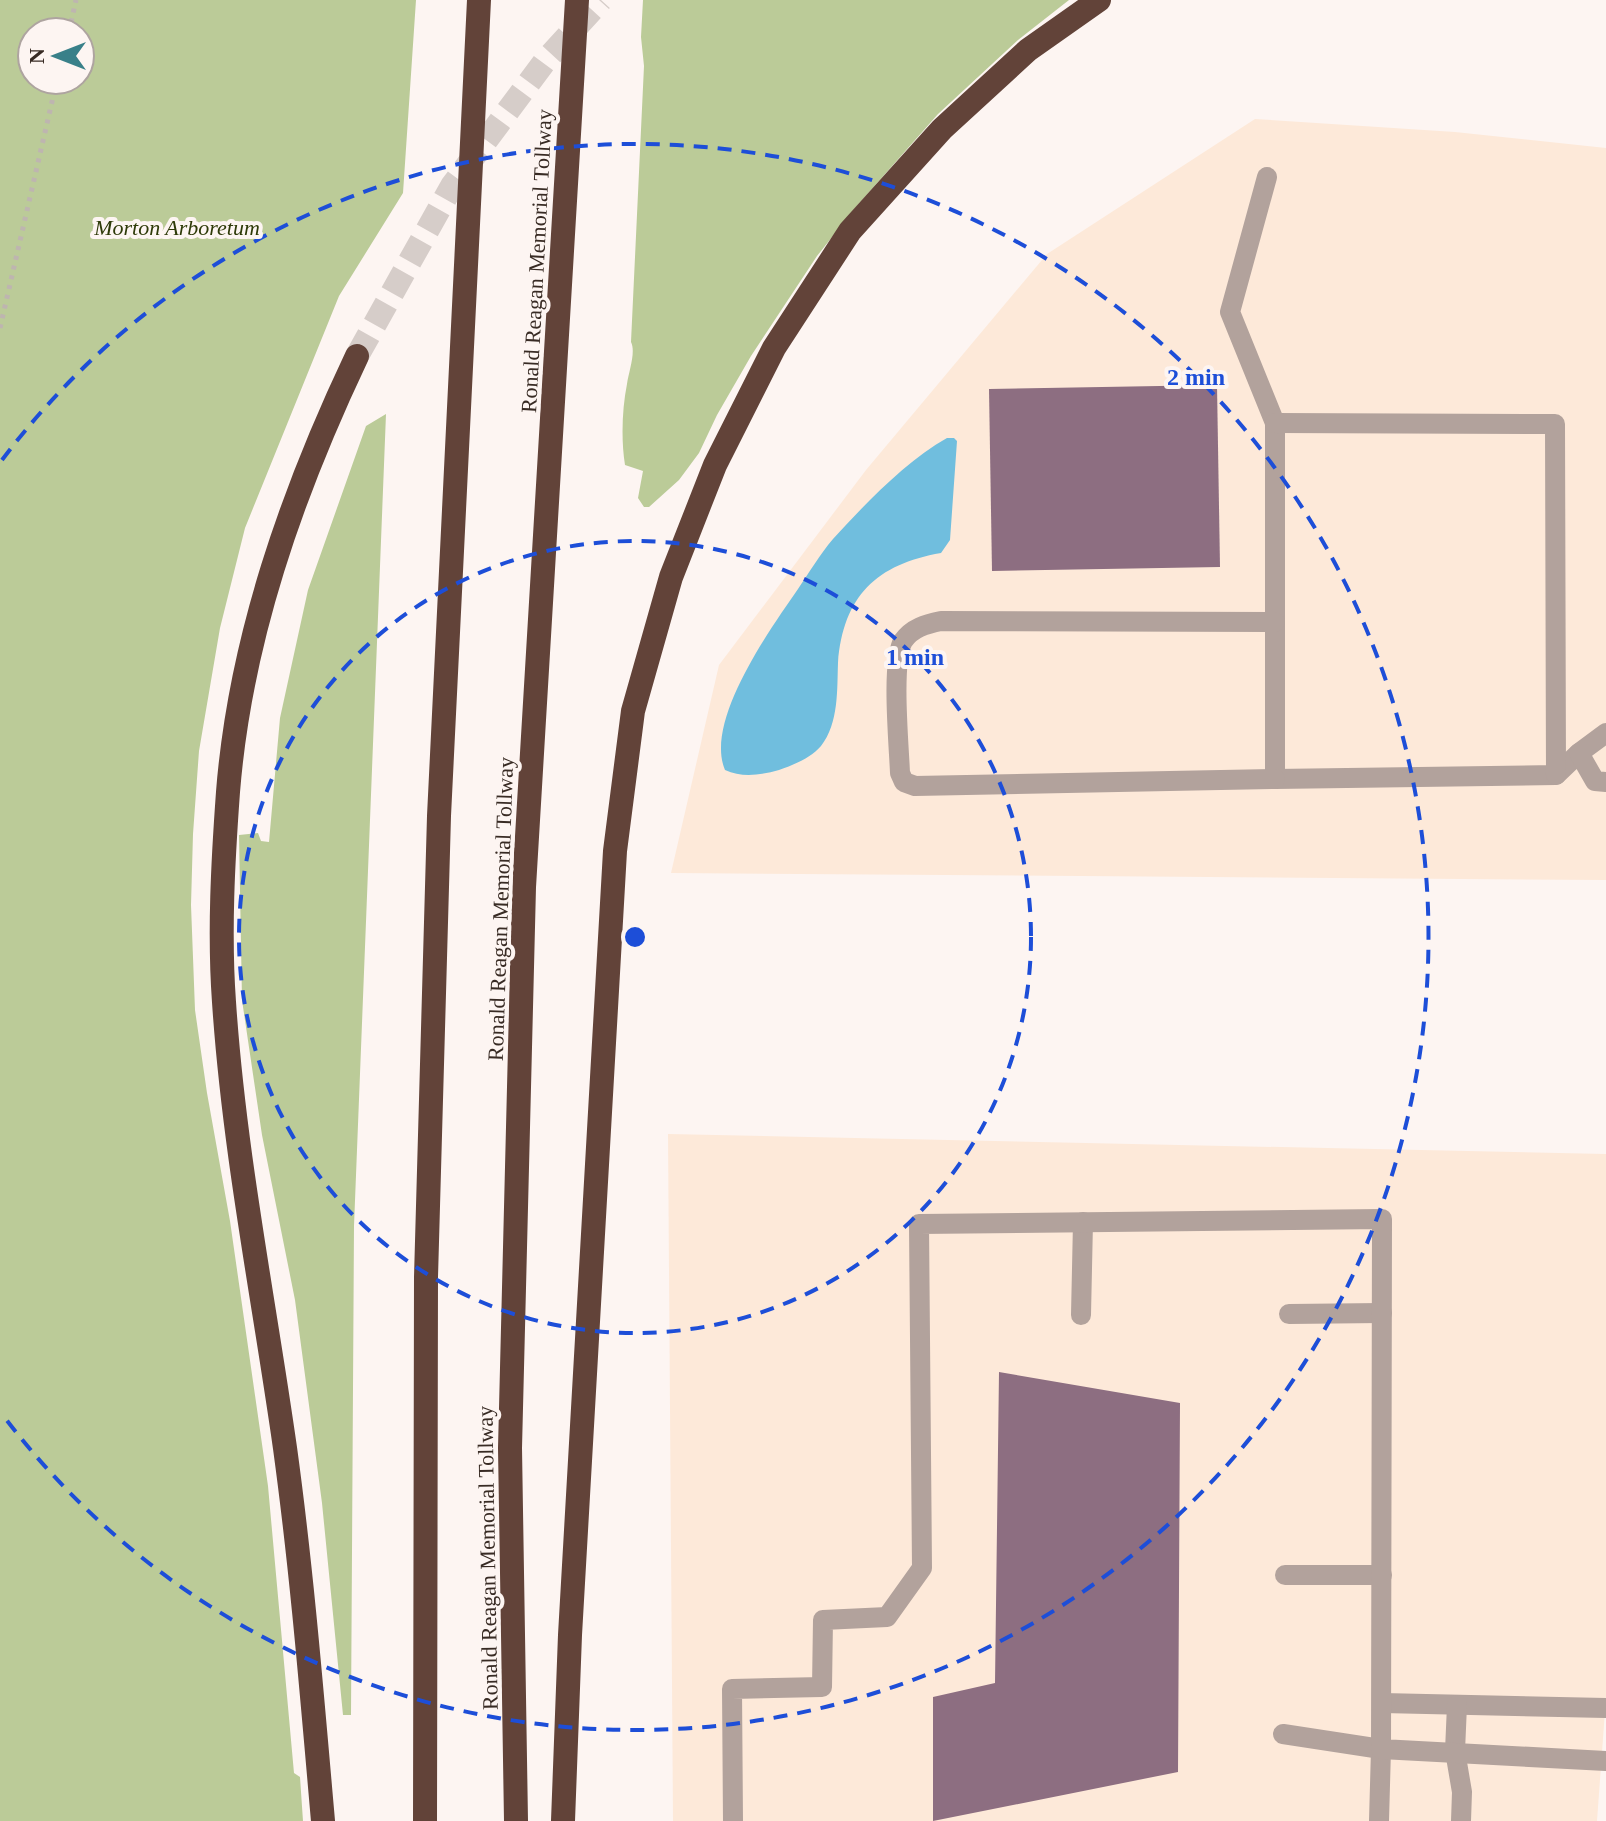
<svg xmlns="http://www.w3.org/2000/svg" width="1606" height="1821" viewBox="0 0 1606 1821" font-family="Georgia,serif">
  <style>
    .commercial { fill: #fde9d9 }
    .green { fill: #bbcb98; fill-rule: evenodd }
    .water { fill: #70bede }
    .building { fill: #8d6e81 }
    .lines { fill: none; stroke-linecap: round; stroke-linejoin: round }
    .highway-tunnel { stroke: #d6cdc9; stroke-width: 24; stroke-dasharray: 24 12; stroke-linecap: butt }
    .path { stroke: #beb5b0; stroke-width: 5; stroke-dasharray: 4 6; stroke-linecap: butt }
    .minor { stroke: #b2a29c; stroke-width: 20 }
    .highway { stroke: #624339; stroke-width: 24 }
    .ring { fill: none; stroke: #1d4ed8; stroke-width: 4; stroke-dasharray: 14 10 }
    .labels { text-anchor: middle; stroke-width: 8; stroke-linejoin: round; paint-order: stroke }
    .park-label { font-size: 22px; font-style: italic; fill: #2e3a08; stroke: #fdf5f2 }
    .street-label { font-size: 22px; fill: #382b24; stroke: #fdf5f2 }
    .centre { fill: #1d4ed8; stroke: #fdf5f2; stroke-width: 4 }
    .ring-label { font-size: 24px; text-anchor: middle; font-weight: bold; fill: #1d4ed8; stroke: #fdf5f2; stroke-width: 8; stroke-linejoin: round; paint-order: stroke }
  </style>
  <rect width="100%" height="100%" fill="#fdf5f2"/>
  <!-- commercial -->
  <g class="commercial">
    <path d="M1255,119L1455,132L1606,148V880L671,873L719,665L866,470L1047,254Z"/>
    <path d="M668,1134L1606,1154V1697L1597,1821H673Z"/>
  </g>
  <!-- green -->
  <g class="green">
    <path d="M0,0H416L403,193L339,296L245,528L220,628L199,751L193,834L191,905L195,1010L207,1093L230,1221L268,1486L294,1773L300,1777L303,1821H0ZM80,32V80H32V32Z"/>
    <path d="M643,0H1069L1018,40L938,114L855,208L817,256L751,356L717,415L699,453L679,480L649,507H644L638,498L643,471L625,465C621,440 622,409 627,384C629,371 636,352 631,342L644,66L641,37Z"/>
    <path d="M386,414L354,1226L351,1715H343L322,1503L295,1300L262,1135L242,1000L239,835L258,833L261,841L269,842L280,718L308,590L366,426Z"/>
  </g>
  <!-- water -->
  <path class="water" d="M947,438H954L957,441L950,540L941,553C877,564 843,596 838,663C837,689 839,723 821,746C811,758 793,765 779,770C761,775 742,778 725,770C704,721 771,628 798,589C809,573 820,554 833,539C865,504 906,461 947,438Z"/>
  <!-- building -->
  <g class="building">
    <path d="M1217,385L1220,567L992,571L989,389Z"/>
    <path d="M999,1372L1180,1403L1178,1772L933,1821V1697L995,1683Z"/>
  </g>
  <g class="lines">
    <!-- highway-tunnel -->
    <path class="highway-tunnel" d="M357,356L452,186L545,61L601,0"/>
    <!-- path -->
    <g class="path">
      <path d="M69,32L76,0"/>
      <path d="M0,328L57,80"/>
    </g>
    <!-- minor -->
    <g class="minor">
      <path d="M1267,177L1230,312L1275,423V779L1556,775L1579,753"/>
      <path d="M1275,423L1555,424L1556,775"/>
      <path d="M1275,622L941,621C926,624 912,628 903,641C891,662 899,746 900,773L904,782L915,786L1275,779"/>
      <path d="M1606,733L1579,753L1595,781L1606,782"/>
      <path d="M1289,1314L1382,1313"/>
      <path d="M1081,1315L1083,1222"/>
      <path d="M1285,1575H1382"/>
      <path d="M1382,1703L1606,1708"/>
      <path d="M1457,1705L1455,1751L1462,1792L1461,1821"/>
      <path d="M1283,1734L1381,1749L1379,1821"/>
      <path d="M733,1821L732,1689L822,1687L823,1620L887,1617L922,1568L919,1224L1382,1219L1381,1749L1606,1761"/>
    </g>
    <!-- highway -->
    <g class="highway">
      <path d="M323,1821C312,1696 302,1572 285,1448C264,1300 234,1152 224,1002C219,933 223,861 228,792C240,640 292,493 357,356"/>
      <path d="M425,1821L426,1277L439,816L479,0"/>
      <path d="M516,1821L510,1448L524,887L577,0"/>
      <path d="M563,1821L570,1635L615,851L633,711L671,577L715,465L774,348L850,231L942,129L1028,50L1099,0"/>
    </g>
  </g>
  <!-- distance rings -->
  <g class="ring">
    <circle cx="635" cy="937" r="396"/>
    <path d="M2 460A793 793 0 1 1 2 1414"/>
  </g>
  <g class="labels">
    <!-- park labels -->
    <g class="park-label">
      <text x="177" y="235">Morton Arboretum</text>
    </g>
    <!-- street labels -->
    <g class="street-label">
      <text transform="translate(536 261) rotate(-87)" y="8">Ronald Reagan Memorial Tollway</text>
      <text transform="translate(500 909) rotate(-88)" y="8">Ronald Reagan Memorial Tollway</text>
      <text transform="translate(487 1558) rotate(-91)" y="8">Ronald Reagan Memorial Tollway</text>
    </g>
  </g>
  <circle cx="635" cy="937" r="12" class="centre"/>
  <g class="ring-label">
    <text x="1196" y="385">2 min</text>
    <text x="915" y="665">1 min</text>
  </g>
  <!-- north arrow -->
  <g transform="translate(56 56) rotate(270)"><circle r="38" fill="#fdf5f2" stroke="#aea4a0" stroke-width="2"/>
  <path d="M0-6L14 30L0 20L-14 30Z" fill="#398089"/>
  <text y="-12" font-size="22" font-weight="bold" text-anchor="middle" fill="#382b24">N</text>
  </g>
</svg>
